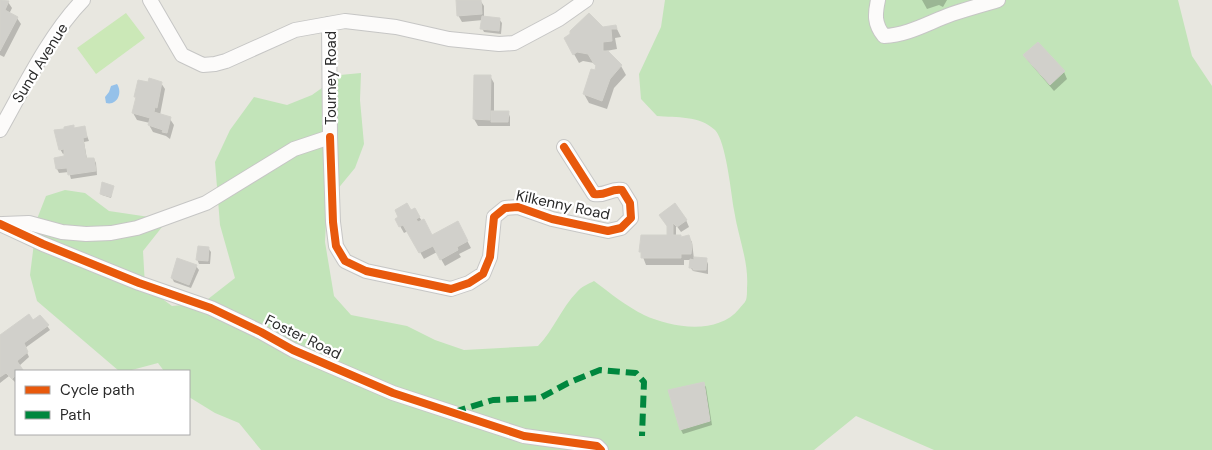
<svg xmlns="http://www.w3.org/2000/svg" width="1212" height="450" viewBox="0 0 1212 450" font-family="'DM Sans',sans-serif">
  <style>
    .green { fill: #c2e4b9 }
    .pitch { fill: #cbe8b7 }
    .water { fill: #95c1e9 }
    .shadow { fill: #0003 }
    .building { fill: #d1d0cb; stroke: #d3d2cc }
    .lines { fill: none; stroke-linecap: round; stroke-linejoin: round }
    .minor-casing { stroke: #c6c6c5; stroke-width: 16 }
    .minor { stroke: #fcfbfa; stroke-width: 14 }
    .quiet { stroke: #00873e; stroke-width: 6; stroke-dasharray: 12 6; stroke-linecap: butt }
    .cycleway-casing { stroke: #fff; stroke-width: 11 }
    .cycleway { stroke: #e8590c; stroke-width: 8 }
    .labels { text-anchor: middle; stroke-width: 4.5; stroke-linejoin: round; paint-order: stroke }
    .street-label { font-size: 15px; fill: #2a2a2a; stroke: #fff }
  </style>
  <rect width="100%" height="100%" fill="#e8e7e0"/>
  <!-- green -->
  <path class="green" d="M665,0H1178L1192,56L1212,86V450H934L856,416L814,450H261L239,423L215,413L189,397V371H164L158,363L128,371H119L37,301L30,275L37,219L46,196L65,190L85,193L109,211L156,218L162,227L143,251L145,286L172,306L203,303L235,278L220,225L215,162L230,130L254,97L287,105L312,95L340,75L361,73L360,100L364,144L355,168L327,202L325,242L334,296L351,315L407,326L435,340L464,350L538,346C554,330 561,308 577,292C581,287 588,284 594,281C610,293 626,306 644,315C672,328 718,335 739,309C741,306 745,303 746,300C747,297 747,292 747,288C749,261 738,237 734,210C731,193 726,141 715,130C699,115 677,118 657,116L641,99L639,74L661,27Z"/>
  <!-- pitch -->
  <path class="pitch" d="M126,13L145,38L96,74L77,48Z"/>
  <!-- water -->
  <path class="water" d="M117,84C123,93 117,106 106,103L105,97L109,92L111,86Z"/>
  <!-- shadow -->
  <g class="shadow">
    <path d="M0,0L8,2L12,8L9,14L17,18L21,24L4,57L0,55Z"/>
    <path d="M457,0H480L484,6V17L499,19L502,23L501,34L484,32L482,28L483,20L462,22L458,15Z"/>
    <path d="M922,0H947L943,7L939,5L927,9Z"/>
    <path d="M616,27L621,37L615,38L617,49L606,51L621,66L626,75L614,88L607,109L589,103L584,94L596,71L597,67L594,63L583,61L579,63L565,38L602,28Z"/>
    <path d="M1038,44L1064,72L1067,79L1054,91L1029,62L1025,56Z"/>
    <path d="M475,76H490L494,83V112H508L510,117V126H478L474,119Z"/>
    <path d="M161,83L165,89L160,115L170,119L174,125L170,139L166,136L153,132L149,125L150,123L137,120L133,113L137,99L135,96L148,84Z"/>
    <path d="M84,128L89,141L84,142L87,159H94L96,163L97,175L71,179L69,172L59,173L57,169L66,157L65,153L63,154L60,149L75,129Z"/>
    <path d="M113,187L111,198L102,195L101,194Z"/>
    <path d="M414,209L432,236L461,229L471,248L459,254L461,257L445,266L437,252L424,259L408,231L404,233L396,219Z"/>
    <path d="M686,220L689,227L681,232L676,225V237L682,238L688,236L692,242L694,259H706L708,264V274L693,271L690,267L691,260H684V265H646L641,252L668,237V227L664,221Z"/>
    <path d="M208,248L211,252L210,264H199L197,259Z"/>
    <path d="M196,266L199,270L191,288L174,282L172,278Z"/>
    <path d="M40,316L50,330L25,348L29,357L19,366L23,371H16V381L15,382L9,376L0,383V337L33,322Z"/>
    <path d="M703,383L706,387L712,425L683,434L681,430Z"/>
  </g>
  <!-- building -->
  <g class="building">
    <path d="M0,0L9,1L5,10L18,17L0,51Z"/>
    <path d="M456,0H481L482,14L457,16Z"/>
    <path d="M589,13L603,27L616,25L617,29H611L612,41L603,42V51H608L622,65L610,79L602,101L583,94L591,69L595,70L596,65L594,64L588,54L577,52L573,55L564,38L570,34V31Z"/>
    <path d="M482,16L500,18L499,31L480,29Z"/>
    <path d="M1038,42L1065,71L1050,85L1023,55Z"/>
    <path d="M474,75H491L490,120L473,119Z"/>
    <path d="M149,78L162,82L157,108L155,107L154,112L171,117L167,133L162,132L163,130L148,125L150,118L132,113L136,97H134L138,80L148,82Z"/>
    <path d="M491,111H509L508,122H491Z"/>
    <path d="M74,125V128L85,126L87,137L83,138L86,158H94L96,171L68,175L67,168L56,169L54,158L64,156V149L59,150L54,130L64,129V127Z"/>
    <path d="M102,182L114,186L111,197L100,194Z"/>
    <path d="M407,203L411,210L415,208L420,217L416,219L418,222L424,219L432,235L458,221L468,241L457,247L458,250L440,260L433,246L419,253L403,225L399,227L395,219L398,217L395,210Z"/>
    <path d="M675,203L687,220L677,227L673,223V235H681V237L689,235L692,245L691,254H681V258H641V252H639L641,235H667V226L659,215Z"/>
    <path d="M198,246L209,247L208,261L196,260Z"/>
    <path d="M694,257L707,258L706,270H693V268H689L690,259L694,260Z"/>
    <path d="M177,258L197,265L189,285L171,278Z"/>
    <path d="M29,314L33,320L40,315L49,325L24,343L28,352L17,361L23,370L16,371V375L12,379L6,373L0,377V335Z"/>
    <path d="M704,382L710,421L680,430L668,390Z"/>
  </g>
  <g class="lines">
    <!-- minor casing -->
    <g class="minor-casing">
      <g id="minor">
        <path d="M150,0L182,55L203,65L215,64L226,61L295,30L345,21L396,27L449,39L499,44L514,43L559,19L586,0"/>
        <path d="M878,0C875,14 874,24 884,36C909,35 929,22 952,14C967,9 982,5 998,0"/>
        <path d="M0,130C23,89 51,32 83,0"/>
        <path d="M330,137L333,222L336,246L345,261L366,271L451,289L469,283L483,274L490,257L494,217L505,208L518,207L552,219L608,231L621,228L631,218L630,203L622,190C610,188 607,196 594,194L564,147"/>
        <path d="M0,224L43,244L139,283L211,308L261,332L293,350L393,393L524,436L597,446L601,450"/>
        <path d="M3,224L29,223L62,232L86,234L111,233L137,228L206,203L294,149L330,137L329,24"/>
      </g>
    </g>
    <!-- minor -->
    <use href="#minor" class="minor"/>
    <!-- quiet -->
    <path class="quiet" d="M454,412L493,400L540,398L568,383L600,370L636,373L644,382L642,436"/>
    <!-- cycleway casing -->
    <g class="cycleway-casing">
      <g id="cycleway">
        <path d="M330,137L333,222L336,246L345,261L366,271L451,289L469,283L483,274L490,257L494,217L505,208L518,207L552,219L608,231L621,228L631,218L630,203L622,190C610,188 607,196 594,194L564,147"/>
        <path d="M0,224L43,244L139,283L211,308L261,332L293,350L393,393L524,436L597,446L601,450"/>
      </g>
    </g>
    <!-- cycleway -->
    <use href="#cycleway" class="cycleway"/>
  </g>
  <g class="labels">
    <!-- street labels -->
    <g class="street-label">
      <text transform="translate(40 63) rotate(-58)" y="5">Sund Avenue</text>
      <text transform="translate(331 78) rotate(-90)" y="5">Tourney Road</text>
      <text transform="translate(563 205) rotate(12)" y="5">Kilkenny Road</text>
      <text transform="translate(303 337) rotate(26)" y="5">Foster Road</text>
    </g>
  </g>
  <!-- legend -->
  <rect x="15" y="370" width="175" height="65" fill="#ffffff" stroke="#aaaaaa"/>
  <rect x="25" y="386" width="25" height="8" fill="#e8590c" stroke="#aaaaaa"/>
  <text x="60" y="395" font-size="15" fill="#2a2a2a">Cycle path</text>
  <rect x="25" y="411" width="25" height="8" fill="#00873e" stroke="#aaaaaa"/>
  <text x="60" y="420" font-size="15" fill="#2a2a2a">Path</text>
</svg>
